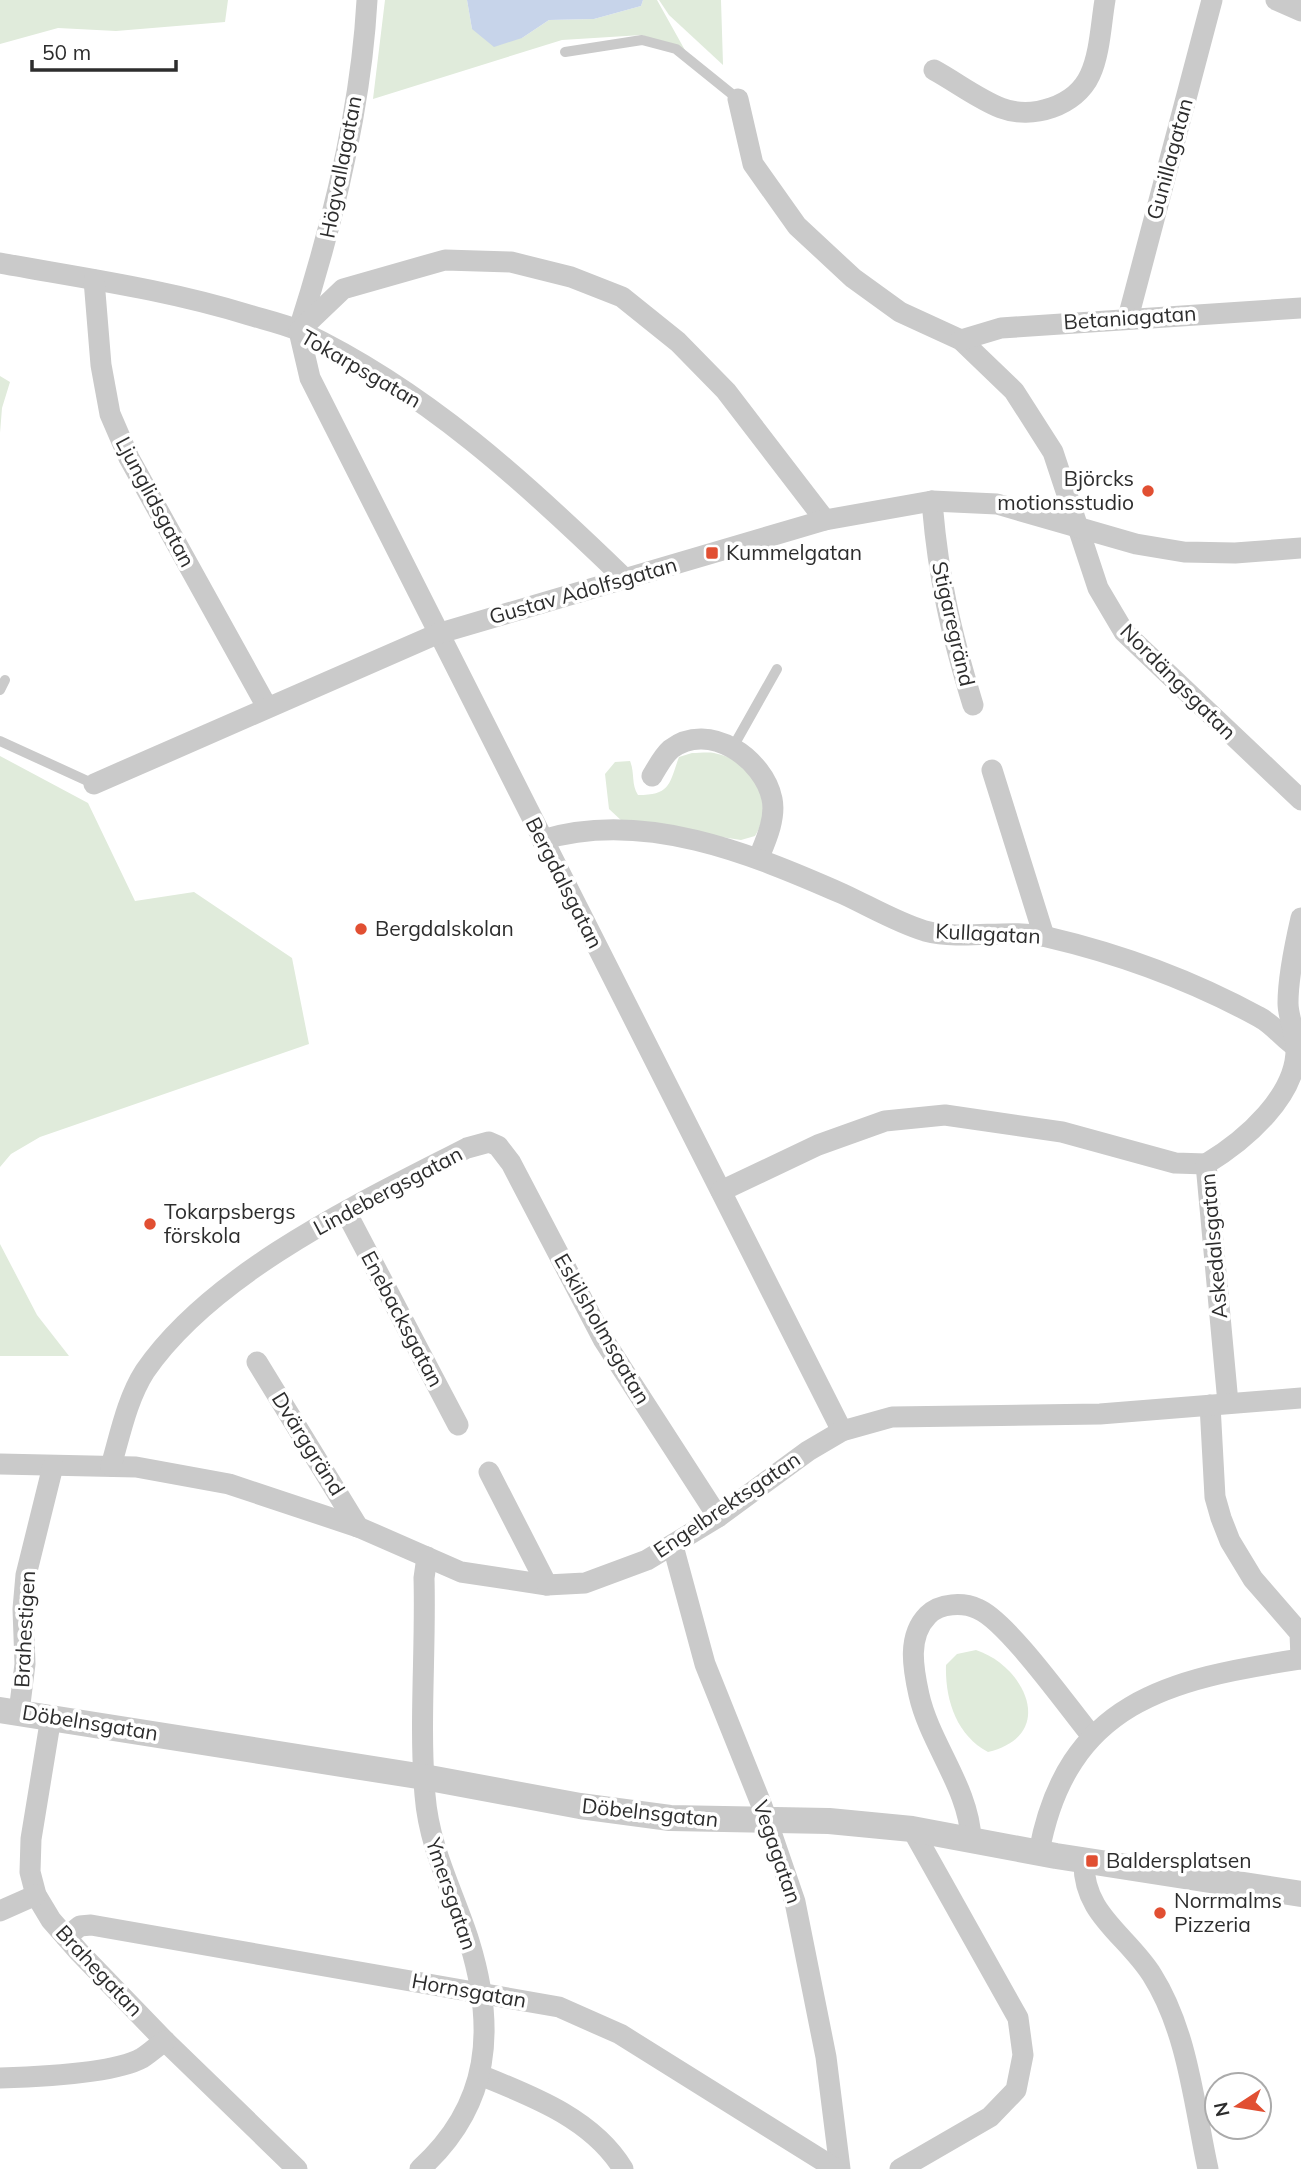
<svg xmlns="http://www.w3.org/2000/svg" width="1301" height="2169" viewBox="0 0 1301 2169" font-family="Mulish,sans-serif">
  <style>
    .green { fill: #e0ebdb }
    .water { fill: #c7d4ea }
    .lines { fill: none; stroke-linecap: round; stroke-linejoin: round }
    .service { stroke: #cacaca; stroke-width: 10 }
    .minor { stroke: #cacaca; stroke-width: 21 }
    .tertiary { stroke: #cacaca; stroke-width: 26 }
    .poi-dot { fill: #e14f32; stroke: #fff; stroke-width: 2.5 }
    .labels { text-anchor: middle; stroke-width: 7; stroke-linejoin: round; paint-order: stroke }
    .street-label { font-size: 21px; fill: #2d2d2d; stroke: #fff }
    .poi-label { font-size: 21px; fill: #2d2d2d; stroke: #fff; text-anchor: start }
  </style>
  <rect width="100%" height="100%" fill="#fff"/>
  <!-- green -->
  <g class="green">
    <path d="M0,0H228L225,22L116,31L58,28L0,44Z"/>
    <path d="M385,0H467L472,29L522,38L549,20L594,19L641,6L643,0H657L686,52L642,35L562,40L373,99Z"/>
    <path d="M659,0H721L723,65L669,15Z"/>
    <path d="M0,376L10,382L2,408L0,433Z"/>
    <path d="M692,753C699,753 708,752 714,753C753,760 776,803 755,836L741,840L623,822L609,809L605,774L615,762L630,761C635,773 631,784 638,795C671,795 669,784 679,757Z"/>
    <path d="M0,756L88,803L135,901L194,892L292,958L309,1044L40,1137L11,1154L0,1167Z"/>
    <path d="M0,1244L37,1315L69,1356H0Z"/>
    <path d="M976,1650C1025,1666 1058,1735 988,1752C956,1735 945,1699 946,1665L957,1654Z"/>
  </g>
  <!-- water -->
  <path class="water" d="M467,0H643L641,6L594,19L549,20L522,38L494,47L472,29Z"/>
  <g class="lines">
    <!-- service -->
    <g class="service">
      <path d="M565,52L642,40L676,49L738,99"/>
      <path d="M0,690L5,680"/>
      <path d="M0,741L94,784"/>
      <path d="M733,747L777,669"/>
    </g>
    <!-- minor -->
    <g class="minor">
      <path d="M1276,0L1301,11"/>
      <path d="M934,70C956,82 978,99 1001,108C1032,120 1076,106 1090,75C1100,54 1101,23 1105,0"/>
      <path d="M738,99L753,164L797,226L853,278L900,312L961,340L1014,391L1053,452L1098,588L1124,632L1301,800"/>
      <path d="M0,263C83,278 169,290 249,315C266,320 284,324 300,331C425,390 526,483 624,578"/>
      <path d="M94,280L101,365L110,414L129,458L267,707"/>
      <path d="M1128,318L1212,0"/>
      <path d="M299,329C333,223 361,111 367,0"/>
      <path d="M299,331L310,378L842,1431"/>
      <path d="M299,331L343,289L445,260L511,262L571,277L622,297L678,342L726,391L825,520"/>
      <path d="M961,340L1001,328L1301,308"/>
      <path d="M932,501C938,577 951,633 973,705"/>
      <path d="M992,770L1044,936"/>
      <path d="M652,776C658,766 663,756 671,749C709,720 764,759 772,799C776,818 766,840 759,857"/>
      <path d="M94,784L437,634L825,520L932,501L997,504L1136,544L1184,552L1235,553L1301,548"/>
      <path d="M542,840C643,809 752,854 843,894C869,906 898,923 925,931C965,941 1008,928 1047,937C1120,954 1193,981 1259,1017C1275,1025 1285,1042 1301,1050"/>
      <path d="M721,1191L818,1145L885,1121L945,1115L1062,1132L1175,1163L1206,1164"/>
      <path d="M346,1212L458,1425"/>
      <path d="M257,1362L358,1527"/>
      <path d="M1228,1403L1206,1164C1244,1141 1299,1095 1296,1045C1295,1031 1288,1017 1288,1003C1288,976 1295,944 1301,918"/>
      <path d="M1210,1405L1215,1497L1221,1518L1230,1541L1253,1579L1300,1633L1301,1659"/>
      <path d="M0,1464L136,1467L229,1484L358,1527L461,1572L547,1585L585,1583L647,1560L718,1517L808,1451L842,1431L892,1417L1100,1414L1301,1398"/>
      <path d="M111,1466C120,1435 127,1399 145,1371C213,1272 362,1202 467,1148L489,1142L498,1146L511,1163L603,1339L718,1517"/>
      <path d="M489,1472L547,1585"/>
      <path d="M673,1546L705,1664L762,1806L795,1902L826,2057L840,2169"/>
      <path d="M19,1712L25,1664L23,1609L26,1575L53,1466"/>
      <path d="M51,1717L31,1839L30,1872L36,1895L51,1920L79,1952L165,2041L297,2169"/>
      <path d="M971,1839C969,1788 930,1744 919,1695C913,1668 907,1636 928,1615C940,1603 963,1602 978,1609C1007,1621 1068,1707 1091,1735"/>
      <path d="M1039,1852C1067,1702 1168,1679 1301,1659"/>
      <path d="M1084,1860C1082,1914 1126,1934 1152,1975C1188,2032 1194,2105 1208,2169"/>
      <path d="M0,1911L36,1895"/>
      <path d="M66,1937L80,1926L91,1925L559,2007L620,2034L836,2169"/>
      <path d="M480,2075C532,2096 593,2119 623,2169"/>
      <path d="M0,2078C35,2077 113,2074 142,2058C150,2053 157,2046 165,2041"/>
      <path d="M420,2169C491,2105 496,2028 469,1941C453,1891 429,1848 425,1795C419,1723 426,1650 424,1578L427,1557"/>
      <path d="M900,2169L990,2117L1016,2090L1023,2055L1018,2018L912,1829"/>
    </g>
    <!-- tertiary -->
    <path class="tertiary" d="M0,1710L424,1777L580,1806L670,1818L829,1821L912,1829L1056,1856L1301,1894"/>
  </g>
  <!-- markers -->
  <g class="poi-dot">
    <circle cx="1148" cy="491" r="7"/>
    <rect x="705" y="546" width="14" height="14" rx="3.5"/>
    <circle cx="361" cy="929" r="7"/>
    <circle cx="150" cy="1224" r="7"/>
    <rect x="1085" y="1854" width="14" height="14" rx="3.5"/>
    <circle cx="1160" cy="1913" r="7"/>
  </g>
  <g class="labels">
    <!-- street labels -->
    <g class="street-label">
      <text transform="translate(1170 159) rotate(-75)" y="7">Gunillagatan</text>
      <text transform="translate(341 167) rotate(-79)" y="7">Högvallagatan</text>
      <text transform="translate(1130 318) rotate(-4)" y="7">Betaniagatan</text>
      <text transform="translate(361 369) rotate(30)" y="7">Tokarpsgatan</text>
      <text transform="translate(155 502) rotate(62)" y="7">Ljunglidsgatan</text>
      <text transform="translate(583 591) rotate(-16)" y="7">Gustav Adolfsgatan</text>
      <text transform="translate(953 624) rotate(77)" y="7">Stigaregränd</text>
      <text transform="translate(1178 682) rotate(45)" y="7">Nordängsgatan</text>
      <text transform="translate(564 883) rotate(63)" y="7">Bergdalsgatan</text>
      <text transform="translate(988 934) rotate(3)" y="7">Kullagatan</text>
      <text transform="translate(388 1191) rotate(-28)" y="7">Lindebergsgatan</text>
      <text transform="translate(1214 1246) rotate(-95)" y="7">Askedalsgatan</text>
      <text transform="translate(402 1319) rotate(62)" y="7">Enebacksgatan</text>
      <text transform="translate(602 1329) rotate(60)" y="7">Eskilsholmsgatan</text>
      <text transform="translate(308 1444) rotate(58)" y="7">Dvärggränd</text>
      <text transform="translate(727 1505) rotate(-34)" y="7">Engelbrektsgatan</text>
      <text transform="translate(25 1629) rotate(-87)" y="7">Brahestigen</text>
      <text transform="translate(90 1723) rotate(9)" y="7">Döbelnsgatan</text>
      <text transform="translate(650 1813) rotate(6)" y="7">Döbelnsgatan</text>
      <text transform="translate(777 1852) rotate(71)" y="7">Vegagatan</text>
      <text transform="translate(451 1894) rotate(71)" y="7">Ymersgatan</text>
      <text transform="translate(99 1971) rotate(47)" y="7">Brahegatan</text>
      <text transform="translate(469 1991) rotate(10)" y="7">Hornsgatan</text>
    </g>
    <!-- poi labels -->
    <g class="poi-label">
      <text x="1134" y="486" text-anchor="end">Björcks<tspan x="1134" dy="24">motionsstudio</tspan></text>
      <text x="726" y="560">Kummelgatan</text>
      <text x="375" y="936">Bergdalskolan</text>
      <text x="164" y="1219">Tokarpsbergs<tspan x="164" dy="24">förskola</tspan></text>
      <text x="1106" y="1868">Baldersplatsen</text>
      <text x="1174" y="1908">Norrmalms<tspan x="1174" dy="24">Pizzeria</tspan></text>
    </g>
  </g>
  <!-- north arrow -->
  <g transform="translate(1238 2106) rotate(258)"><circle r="33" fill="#ffffff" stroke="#ababab" stroke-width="2"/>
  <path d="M0-5L12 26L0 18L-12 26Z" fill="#e14f32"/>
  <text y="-10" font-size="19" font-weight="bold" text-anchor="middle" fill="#2d2d2d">N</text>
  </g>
  <!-- scale -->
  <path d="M32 60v10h144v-10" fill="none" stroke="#2d2d2d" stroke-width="3.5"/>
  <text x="42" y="60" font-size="21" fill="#2d2d2d" stroke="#ffffff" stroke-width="5" paint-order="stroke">50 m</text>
</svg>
